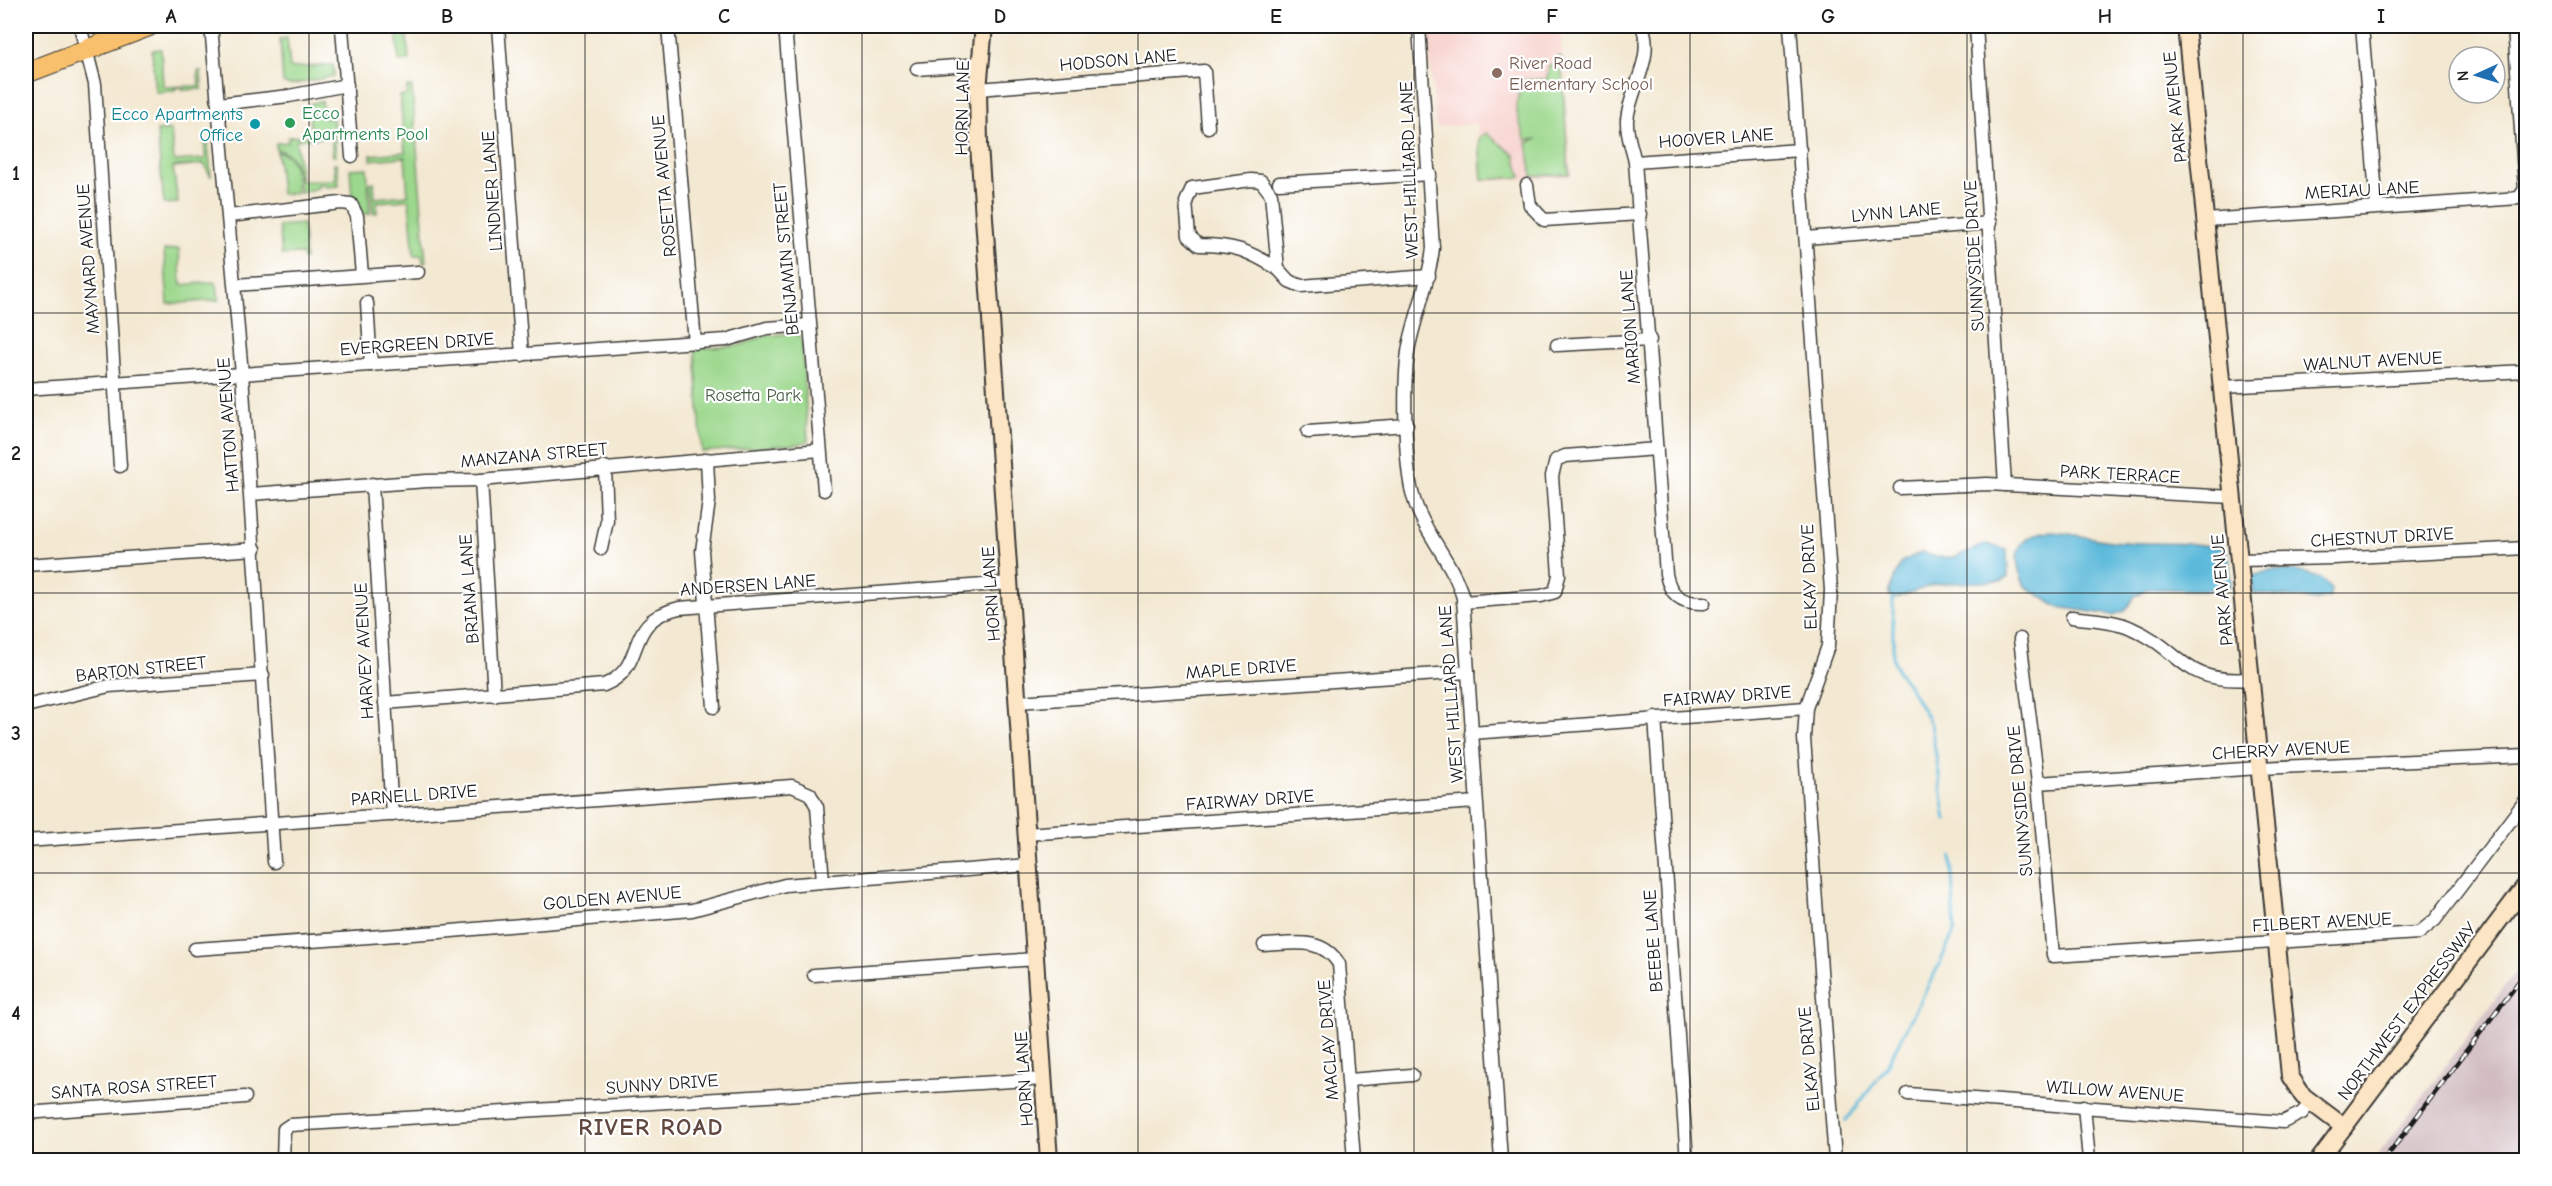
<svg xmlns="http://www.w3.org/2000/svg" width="2552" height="1186" viewBox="0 0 2552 1186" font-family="'Comic Neue',sans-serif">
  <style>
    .built { fill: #f7d0cb }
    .industrial { fill: #d2bec2 }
    .green { fill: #9cd88d; stroke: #5c7a54; stroke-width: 1.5 }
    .water { fill: #5cb9da; stroke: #3c6a7b; stroke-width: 1.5 }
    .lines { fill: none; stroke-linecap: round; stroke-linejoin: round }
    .stream { stroke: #5cb9da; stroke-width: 3 }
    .street-casing { stroke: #3c3b37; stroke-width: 15 }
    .secondary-casing { stroke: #3c3b37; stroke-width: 20 }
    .primary-casing { stroke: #3c3b37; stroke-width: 22 }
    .street { stroke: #fff; stroke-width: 12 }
    .secondary { stroke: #fce5c4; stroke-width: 16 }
    .primary { stroke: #f8bf6c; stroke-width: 20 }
    .rail-casing { stroke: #1c1c1c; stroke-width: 5 }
    .rail { stroke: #fff; stroke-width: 3; stroke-dasharray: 9; stroke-linecap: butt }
    .grid { fill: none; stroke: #1c1c1c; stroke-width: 1.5; stroke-opacity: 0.55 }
    .education-dot { fill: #8d6e63; stroke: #fff; stroke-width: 2 }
    .leisure-dot { fill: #2e9e5b; stroke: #fff; stroke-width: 2 }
    .culture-dot { fill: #0f9aa8; stroke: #fff; stroke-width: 2 }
    .labels { text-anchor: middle; stroke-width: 4.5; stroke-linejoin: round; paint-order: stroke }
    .street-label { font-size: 18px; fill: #1c1c1c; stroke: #fff }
    .education-label { font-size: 18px; fill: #785e54; stroke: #fff; text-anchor: start }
    .leisure-label { font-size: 18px; fill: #27864d; stroke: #fff; text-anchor: start }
    .culture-label { font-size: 18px; fill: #0d838f; stroke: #fff; text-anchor: end }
    .park-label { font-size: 18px; fill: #495e44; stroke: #fff }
    .district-label { font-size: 24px; font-weight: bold; letter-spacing: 1.5px; fill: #60473f; stroke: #fff }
    .neatline { fill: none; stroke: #1c1c1c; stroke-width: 2 }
    .grid-label { font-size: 20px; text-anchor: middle; font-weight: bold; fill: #1c1c1c }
  </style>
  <rect width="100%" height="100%" fill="#fff"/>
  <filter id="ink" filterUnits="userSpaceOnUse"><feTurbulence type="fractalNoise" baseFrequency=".0167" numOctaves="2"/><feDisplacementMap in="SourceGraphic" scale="12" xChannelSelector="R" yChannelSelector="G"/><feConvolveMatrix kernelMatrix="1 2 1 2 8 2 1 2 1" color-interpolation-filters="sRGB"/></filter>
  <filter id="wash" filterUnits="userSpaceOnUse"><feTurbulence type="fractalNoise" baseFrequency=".008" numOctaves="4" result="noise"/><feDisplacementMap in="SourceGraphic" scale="24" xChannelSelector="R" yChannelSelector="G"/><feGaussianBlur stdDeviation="1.35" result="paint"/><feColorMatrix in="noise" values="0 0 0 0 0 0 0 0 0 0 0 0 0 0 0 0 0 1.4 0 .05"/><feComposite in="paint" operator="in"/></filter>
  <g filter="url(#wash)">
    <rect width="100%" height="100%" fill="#f3e8d1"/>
    <!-- built -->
    <path class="built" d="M1427,26H1560L1571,176L1481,182L1477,124L1436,127Z"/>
    <!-- industrial -->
    <path class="industrial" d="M2526,957V1160H2374L2457,1051Z"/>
    <!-- green -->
    <g class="green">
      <path d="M396,26H406L409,61L399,62Z"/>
      <path d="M287,38L290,68L333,65L334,76L290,85L283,83L280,39Z"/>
      <path d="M161,49L163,87L199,86L198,71H201L202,89L183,90L182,87L175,88V91L155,92L152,50Z"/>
      <path d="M1558,56L1561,57L1569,174L1532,176L1527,143L1538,139L1526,140C1515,112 1514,109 1522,80L1547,79L1549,65H1555Z"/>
      <path d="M407,87H412L426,263H423L422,255L414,256L409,200L376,202L377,213H373L370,183L374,182L375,198L408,195L405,157L371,160V155L405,152L400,96L407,95Z"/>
      <path d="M322,101L324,118H333L336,156H333L331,137L296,140L301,181L335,180L334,163H337L339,186L325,187L324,184H318V188L300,193C298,176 298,151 276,150V143L288,142V137L311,135L308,104Z"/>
      <path d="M171,130L174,161L205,159V143L208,142L211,177L204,164L173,167L178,203L164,204L157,131Z"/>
      <path d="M1486,133L1515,155L1521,177L1482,180L1479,138Z"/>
      <path d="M277,152C297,153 296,178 297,193L281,194Z"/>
      <path d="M367,168L370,214H363L360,205L352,198L350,169Z"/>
      <path d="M303,224L305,259H303L302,254L282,255L279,226Z"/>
      <path d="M179,249L181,285L214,282L217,285L219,300L168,304L164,250Z"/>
      <path d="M794,333L799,335L802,342L808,441L799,444L702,452L695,349L738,346L764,336Z"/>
    </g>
    <!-- water -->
    <g class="water">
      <path d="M2050,532C2075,533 2098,541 2123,542C2156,545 2192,540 2224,549L2229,555L2231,586L2205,590L2147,589L2135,596L2125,611L2113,615L2057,607L2025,586C2011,557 2014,535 2050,532Z"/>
      <path d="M1986,544L2007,550L2008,577L2001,581L1935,584L1896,598L1889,595V590L1901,562L1922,552L1936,557H1955Z"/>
      <path d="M2271,570C2291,570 2320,571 2331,588L2330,597L2317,600L2253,593L2252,576Z"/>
    </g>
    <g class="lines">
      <!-- stream -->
      <g class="stream">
        <path d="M1893,598V658L1897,671L1907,683L1931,724L1946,820"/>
        <path d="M1846,1121L1885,1069L1939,965L1955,930L1951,856"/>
      </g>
    </g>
  </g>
  <g filter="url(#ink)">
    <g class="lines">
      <!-- street casing -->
      <g class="street-casing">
        <g id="street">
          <path d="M80,26L95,84L120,466"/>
          <path d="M211,26L242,374L274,862"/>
          <path d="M498,26L522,355"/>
          <path d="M668,26L695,343"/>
          <path d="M785,26L824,490"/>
          <path d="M1419,26L1433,248C1429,282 1416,313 1409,346C1403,378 1404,465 1413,496C1423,533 1453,561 1463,598L1501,1160"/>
          <path d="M1642,26C1655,58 1630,88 1627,120C1626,134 1632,148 1635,162L1666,574C1670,596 1683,604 1704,603"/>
          <path d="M1790,26L1831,590L1828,646L1806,708L1804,738L1835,1160"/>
          <path d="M1976,26L2005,485"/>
          <path d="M2362,26L2377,207"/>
          <path d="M342,28L352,156"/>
          <path d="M917,69L981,64"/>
          <path d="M978,89L1204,71L1208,127"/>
          <path d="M218,104L289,96L347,85"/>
          <path d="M1635,162L1800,150"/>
          <path d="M1251,180L1261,181L1271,194L1278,269C1247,250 1235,245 1199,245L1189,236L1186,202L1192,188Z"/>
          <path d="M1279,183L1430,174"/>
          <path d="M1527,185L1530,205L1544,220L1640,214"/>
          <path d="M229,216L341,203L351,204L357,216L362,275"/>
          <path d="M2206,220L2519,198L2525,189L2514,26"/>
          <path d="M1806,238L1990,223"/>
          <path d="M1278,269L1289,281L1301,286L1429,276"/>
          <path d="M235,285L418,272"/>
          <path d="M367,303L371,365"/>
          <path d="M1557,345L1650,340"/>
          <path d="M2222,387L2526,371"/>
          <path d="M26,389L726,340L767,328L809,325"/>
          <path d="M1308,432L1407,425"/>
          <path d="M707,459L709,501L702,551L714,707"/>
          <path d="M481,480L494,695"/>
          <path d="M372,484L392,815"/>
          <path d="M1900,488L1987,484L2233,497"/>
          <path d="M251,494L427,481L481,480L820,450"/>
          <path d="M601,549L607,521L605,467"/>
          <path d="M2240,560L2334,558L2526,548"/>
          <path d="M26,565L255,549"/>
          <path d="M1463,602L1541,596L1555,592L1559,575L1552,476L1556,460L1565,456L1657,449"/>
          <path d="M2072,617C2091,620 2114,620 2131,628C2184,651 2181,684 2250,679"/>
          <path d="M2020,639L2038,783L2053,956L2419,933L2435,920L2526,800"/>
          <path d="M1018,702L1468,672"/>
          <path d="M385,703L604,685C650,666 620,622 679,608L1010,583"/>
          <path d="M26,706L109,686L263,675"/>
          <path d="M1655,718L1687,1160"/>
          <path d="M1471,733L1806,708"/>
          <path d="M2038,783L2259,768L2526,756"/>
          <path d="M1026,834L1476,802"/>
          <path d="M26,841L792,786L810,794L817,807L823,881"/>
          <path d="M1264,945C1292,944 1322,936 1339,964L1354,1160"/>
          <path d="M195,949L440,932L692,910L785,885L1028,865"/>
          <path d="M814,975L1035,959"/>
          <path d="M1349,1080L1412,1075"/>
          <path d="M1908,1094L2283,1122L2302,1113L2311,1102"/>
          <path d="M2084,1106L2089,1160"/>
          <path d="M26,1113L245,1097"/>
          <path d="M283,1160L284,1129L290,1125L1044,1079"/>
        </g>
      </g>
      <!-- secondary casing -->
      <g class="secondary-casing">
        <g id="secondary">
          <path d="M984,26L978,89L979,145L1049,1160"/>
          <path d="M2186,26L2290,1076L2303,1096L2344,1127"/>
          <path d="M2319,1160L2526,885"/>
        </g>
      </g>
      <!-- primary casing -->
      <g class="primary-casing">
        <path id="primary" d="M26,73L149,26"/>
      </g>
      <!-- street -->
      <use href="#street" class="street"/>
      <!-- secondary -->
      <use href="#secondary" class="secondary"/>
      <!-- primary -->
      <use href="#primary" class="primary"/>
      <!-- rail casing -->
      <g class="rail-casing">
        <path id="rail" d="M2384,1160L2526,972"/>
      </g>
      <!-- rail -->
      <use href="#rail" class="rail"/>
    </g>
  </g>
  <!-- grid -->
  <path class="grid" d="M309,26V1160M585,26V1160M862,26V1160M1138,26V1160M1414,26V1160M1690,26V1160M1967,26V1160M2243,26V1160M26,313H2526M26,593H2526M26,873H2526"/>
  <!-- markers -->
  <circle class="education-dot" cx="1497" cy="73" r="6"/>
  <circle class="leisure-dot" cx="290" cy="123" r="6"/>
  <circle class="culture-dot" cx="255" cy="124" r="6"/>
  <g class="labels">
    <!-- street labels -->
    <g class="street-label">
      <text transform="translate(1118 60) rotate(-5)" y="6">HODSON LANE</text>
      <text transform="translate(2175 107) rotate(-96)" y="6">PARK AVENUE</text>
      <text transform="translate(962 108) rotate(-89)" y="6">HORN LANE</text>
      <text transform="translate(1716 138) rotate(-4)" y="6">HOOVER LANE</text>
      <text transform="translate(1409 170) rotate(-92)" y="6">WEST HILLIARD LANE</text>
      <text transform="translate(664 186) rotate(-95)" y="6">ROSETTA AVENUE</text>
      <text transform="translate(2362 190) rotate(-3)" y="6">MERIAU LANE</text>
      <text transform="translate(492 191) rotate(-94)" y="6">LINDNER LANE</text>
      <text transform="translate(1896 212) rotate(-5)" y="6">LYNN LANE</text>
      <text transform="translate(1974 256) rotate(-93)" y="6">SUNNYSIDE DRIVE</text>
      <text transform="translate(88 259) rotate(-94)" y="6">MAYNARD AVENUE</text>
      <text transform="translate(786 259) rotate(-95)" y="6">BENJAMIN STREET</text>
      <text transform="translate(1630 327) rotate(-94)" y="6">MARION LANE</text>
      <text transform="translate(417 344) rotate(-4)" y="6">EVERGREEN DRIVE</text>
      <text transform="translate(2373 361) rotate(-3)" y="6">WALNUT AVENUE</text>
      <text transform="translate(228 425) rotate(-94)" y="6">HATTON AVENUE</text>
      <text transform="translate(534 455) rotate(-5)" y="6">MANZANA STREET</text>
      <text transform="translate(2120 474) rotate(3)" y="6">PARK TERRACE</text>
      <text transform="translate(2382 537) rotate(-3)" y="6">CHESTNUT DRIVE</text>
      <text transform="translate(1809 577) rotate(-92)" y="6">ELKAY DRIVE</text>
      <text transform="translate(748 585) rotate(-4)" y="6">ANDERSEN LANE</text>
      <text transform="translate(469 589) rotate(-94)" y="6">BRIANA LANE</text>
      <text transform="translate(2222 590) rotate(-95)" y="6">PARK AVENUE</text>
      <text transform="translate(991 594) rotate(-94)" y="6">HORN LANE</text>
      <text transform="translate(364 651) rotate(-93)" y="6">HARVEY AVENUE</text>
      <text transform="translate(141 669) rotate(-6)" y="6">BARTON STREET</text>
      <text transform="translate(1241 669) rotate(-4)" y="6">MAPLE DRIVE</text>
      <text transform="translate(1451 694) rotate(-94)" y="6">WEST HILLIARD LANE</text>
      <text transform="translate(1727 696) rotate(-4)" y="6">FAIRWAY DRIVE</text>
      <text transform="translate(2281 750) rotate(-3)" y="6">CHERRY AVENUE</text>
      <text transform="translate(414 795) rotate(-4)" y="6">PARNELL DRIVE</text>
      <text transform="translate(1250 800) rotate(-4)" y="6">FAIRWAY DRIVE</text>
      <text transform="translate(2020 801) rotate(-95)" y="6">SUNNYSIDE DRIVE</text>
      <text transform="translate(612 898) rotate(-5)" y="6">GOLDEN AVENUE</text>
      <text transform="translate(2322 922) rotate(-3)" y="6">FILBERT AVENUE</text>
      <text transform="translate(1653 941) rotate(-94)" y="6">BEEBE LANE</text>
      <text transform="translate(2407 1011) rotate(-53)" y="6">NORTHWEST EXPRESSWAY</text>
      <text transform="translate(1328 1040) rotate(-94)" y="6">MACLAY DRIVE</text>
      <text transform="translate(1809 1059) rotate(-95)" y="6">ELKAY DRIVE</text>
      <text transform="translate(1024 1079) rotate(-94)" y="6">HORN LANE</text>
      <text transform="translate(662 1084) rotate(-4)" y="6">SUNNY DRIVE</text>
      <text transform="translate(134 1087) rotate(-4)" y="6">SANTA ROSA STREET</text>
      <text transform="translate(2115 1091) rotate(4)" y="6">WILLOW AVENUE</text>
    </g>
    <!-- education labels -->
    <g class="education-label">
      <text x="1509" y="69">River Road<tspan x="1509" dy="21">Elementary School</tspan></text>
    </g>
    <!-- leisure labels -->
    <g class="leisure-label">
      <text x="302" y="119">Ecco<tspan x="302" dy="21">Apartments Pool</tspan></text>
    </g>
    <!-- culture labels -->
    <g class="culture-label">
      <text x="243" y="120">Ecco Apartments<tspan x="243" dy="21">Office</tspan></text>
    </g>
    <!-- park labels -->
    <g class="park-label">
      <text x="753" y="401">Rosetta Park</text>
    </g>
    <!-- district labels -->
    <g class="district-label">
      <text x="651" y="1135">RIVER ROAD</text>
    </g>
  </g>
  <!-- margin -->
  <rect width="2552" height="1186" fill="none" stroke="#fff" stroke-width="66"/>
  <!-- north arrow -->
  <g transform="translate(2477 75) rotate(266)"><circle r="28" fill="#ffffff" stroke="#a4a4a4" stroke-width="1.5"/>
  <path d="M0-4.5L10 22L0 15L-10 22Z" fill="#1f6fb2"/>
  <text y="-9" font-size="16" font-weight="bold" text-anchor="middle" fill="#1c1c1c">N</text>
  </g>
  <rect x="33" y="33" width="2486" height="1120" class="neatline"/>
  <g class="grid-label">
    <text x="171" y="23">A</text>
    <text x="447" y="23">B</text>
    <text x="724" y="23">C</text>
    <text x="1000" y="23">D</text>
    <text x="1276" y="23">E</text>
    <text x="1552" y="23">F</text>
    <text x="1828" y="23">G</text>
    <text x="2105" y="23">H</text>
    <text x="2381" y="23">I</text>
    <text x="16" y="180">1</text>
    <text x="16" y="460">2</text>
    <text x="16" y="740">3</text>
    <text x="16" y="1020">4</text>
  </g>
</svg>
